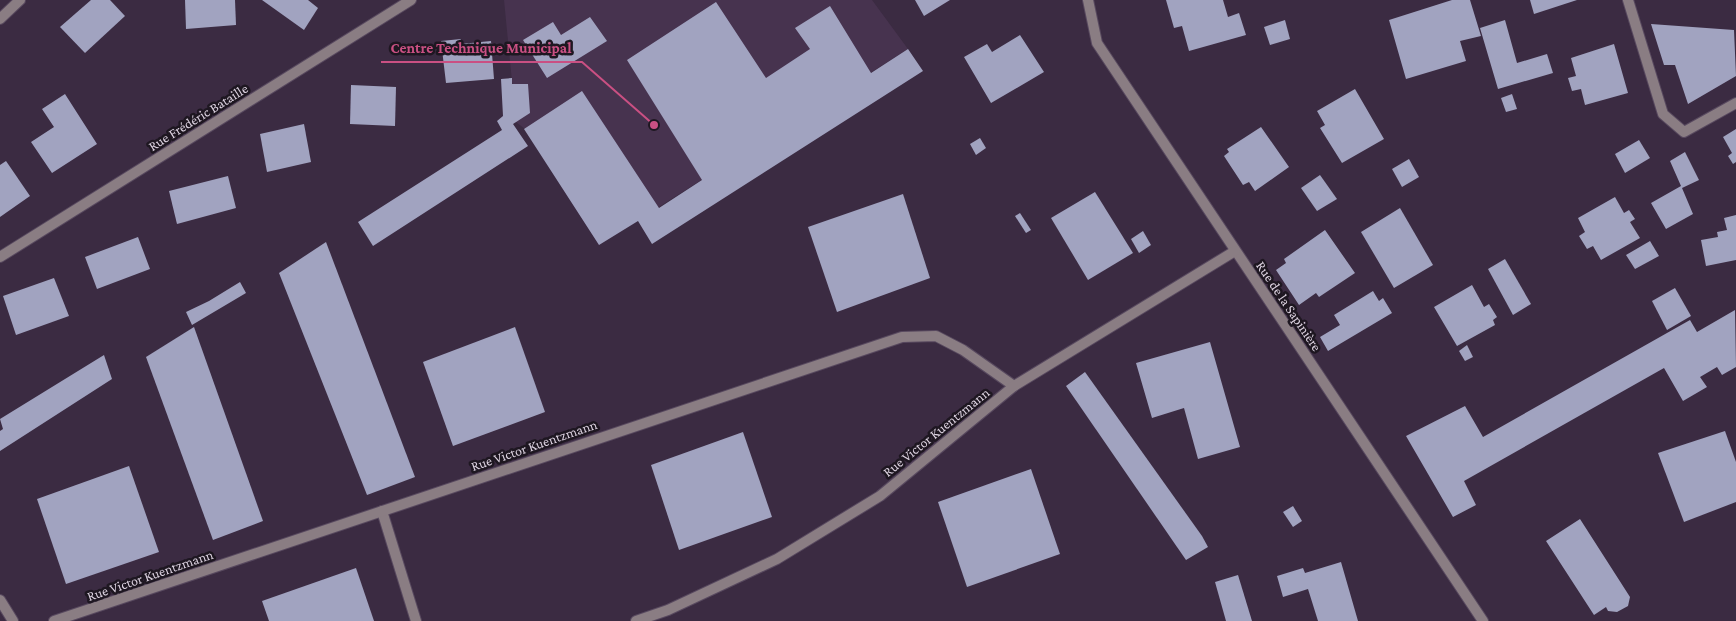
<svg xmlns="http://www.w3.org/2000/svg" width="1736" height="621" viewBox="0 0 1736 621" font-family="'Crimson Pro',serif">
  <style>
    .built { fill: #47334f }
    .building { fill: #a1a3c0 }
    .lines { fill: none; stroke-linecap: round; stroke-linejoin: round }
    .street-casing { stroke: #58495f; stroke-width: 12 }
    .street { stroke: #8a7d83; stroke-width: 10 }
    .labels { text-anchor: middle; stroke-width: 5; stroke-linejoin: round; paint-order: stroke }
    .street-label { font-size: 14px; fill: #ddd3e1; stroke: #1e1721 }
    .leader { fill: none; stroke: #ca5083; stroke-width: 2 }
    .callout-dot { fill: #ca5083; stroke: #1e1721; stroke-width: 2 }
    .callout-label { font-size: 15px; text-anchor: middle; font-weight: bold; fill: #ca5083; stroke: #1e1721; stroke-width: 5; stroke-linejoin: round; paint-order: stroke }
  </style>
  <rect width="100%" height="100%" fill="#3b2b42"/>
  <!-- built -->
  <path class="built" d="M504,0H872L908,49L599,245L525,129L516,122Z"/>
  <!-- building -->
  <g class="building">
    <path d="M91,0H110L125,16L85,53L60,27Z"/>
    <path d="M185,0H235L236,25L186,29Z"/>
    <path d="M262,0H308L318,8L304,30Z"/>
    <path d="M915,0H950L924,16Z"/>
    <path d="M1166,0H1223L1228,17L1239,13L1246,35L1189,51L1182,26L1174,28Z"/>
    <path d="M1452,0H1470L1481,36L1460,41L1466,61L1406,79L1389,20Z"/>
    <path d="M1530,0H1577L1534,14Z"/>
    <path d="M716,2L766,78L810,49L795,28L830,6L871,73L908,49L923,71L652,244L638,221L599,245L524,129L582,91L659,208L702,180L627,60Z"/>
    <path d="M590,17L607,41L547,78L523,40L553,22L561,35Z"/>
    <path d="M1285,20L1290,39L1270,45L1264,27Z"/>
    <path d="M1505,20L1517,63L1547,54L1553,73L1498,89L1480,28Z"/>
    <path d="M1651,24L1734,30L1736,76L1688,104L1675,65H1664Z"/>
    <path d="M1020,35L1044,72L991,103L964,57L987,44L992,52Z"/>
    <path d="M461,39V44L491,41L494,79L446,83L441,41Z"/>
    <path d="M1614,44L1628,93L1585,105L1581,89L1572,91L1568,78L1576,76L1571,58Z"/>
    <path d="M512,78V84H528L530,113L513,124L528,146L373,246L358,222L502,130L497,121L503,116L501,79Z"/>
    <path d="M351,85L396,87L395,126L350,124Z"/>
    <path d="M1355,89L1384,139L1342,163L1320,128L1325,125L1317,111Z"/>
    <path d="M65,94L97,144L52,173L31,142L54,127L42,109Z"/>
    <path d="M1512,94L1517,109L1506,112L1501,98Z"/>
    <path d="M304,124L311,162L267,172L260,134Z"/>
    <path d="M1261,127L1289,167L1255,191L1249,182L1243,185L1224,156L1229,152L1227,149Z"/>
    <path d="M1736,129V162L1733,164L1728,156L1732,153L1723,137Z"/>
    <path d="M980,138L986,148L976,155L970,144Z"/>
    <path d="M1639,140L1650,158L1625,173L1615,154Z"/>
    <path d="M1685,152L1699,180L1682,188L1693,214L1666,229L1651,203L1681,186L1670,161Z"/>
    <path d="M1409,159L1419,177L1402,187L1392,169Z"/>
    <path d="M6,161L30,196L0,217V165Z"/>
    <path d="M1320,175L1337,199L1317,211L1301,188Z"/>
    <path d="M228,176L236,208L177,224L169,191Z"/>
    <path d="M1095,192L1133,253L1088,280L1051,218Z"/>
    <path d="M903,194L930,278L837,312L808,227Z"/>
    <path d="M1615,197L1624,213L1629,210L1635,219L1630,222L1640,238L1601,260L1593,246L1587,249L1579,236L1585,232L1578,218Z"/>
    <path d="M1400,208L1433,265L1394,288L1361,232Z"/>
    <path d="M1020,213L1031,230L1026,233L1015,216Z"/>
    <path d="M1736,215V260L1706,266L1701,240L1718,237L1717,232L1727,230L1724,218Z"/>
    <path d="M1325,230L1355,273L1319,297L1316,293L1299,305L1276,270L1286,263L1284,259Z"/>
    <path d="M1143,231L1151,245L1139,253L1131,239Z"/>
    <path d="M138,237L150,269L97,289L85,257Z"/>
    <path d="M1650,241L1659,256L1635,269L1626,255Z"/>
    <path d="M326,242L415,477L367,495L279,273Z"/>
    <path d="M1505,259L1531,304L1513,315L1488,269Z"/>
    <path d="M54,278L69,316L16,335L3,296Z"/>
    <path d="M240,282L246,293L192,325L186,312L209,301Z"/>
    <path d="M1472,285L1484,307L1489,304L1497,317L1493,320L1495,325L1457,346L1434,307Z"/>
    <path d="M1675,288L1691,316L1667,330L1652,301Z"/>
    <path d="M1373,291L1379,301L1383,298L1392,313L1328,351L1320,337L1340,325L1334,315Z"/>
    <path d="M1735,310L1736,367L1722,375L1717,367L1700,377L1707,387L1683,401L1664,368L1464,481L1476,505L1453,517L1406,436L1465,406L1483,437L1690,320L1697,332Z"/>
    <path d="M194,327L263,521L213,540L146,357Z"/>
    <path d="M515,327L545,412L453,446L423,362Z"/>
    <path d="M1210,342L1240,447L1198,459L1184,408L1152,418L1136,363Z"/>
    <path d="M1467,345L1473,357L1465,361L1459,351Z"/>
    <path d="M104,355L112,379L0,451V431L3,429L0,419Z"/>
    <path d="M1085,372L1202,536L1208,547L1186,560L1066,386Z"/>
    <path d="M1725,431L1736,462V502L1684,522L1658,453Z"/>
    <path d="M743,432L772,517L679,550L651,465Z"/>
    <path d="M129,466L159,552L66,584L37,499Z"/>
    <path d="M1031,469L1060,554L967,587L938,502Z"/>
    <path d="M1293,506L1302,521L1293,527L1283,512Z"/>
    <path d="M1580,519L1630,597L1628,606L1617,612L1608,611L1606,607L1594,615L1546,541Z"/>
    <path d="M1341,562L1358,621H1318L1308,589L1283,597L1277,576L1303,568L1305,573Z"/>
    <path d="M356,568L374,621H269L262,601Z"/>
    <path d="M1238,575L1252,621H1226L1215,582Z"/>
  </g>
  <g class="lines">
    <!-- street casing -->
    <g class="street-casing">
      <g id="street">
        <path d="M1088,0L1097,43L1483,621"/>
        <path d="M1628,0L1663,114L1684,132L1736,103"/>
        <path d="M0,19L20,0"/>
        <path d="M0,257L411,0"/>
        <path d="M382,511L416,621"/>
        <path d="M0,600L13,621"/>
        <path d="M54,621L902,337L936,336L963,350L1014,386"/>
        <path d="M636,621L668,610L777,559L880,496L1014,386L1235,251"/>
      </g>
    </g>
    <!-- street -->
    <use href="#street" class="street"/>
  </g>
  <g class="labels">
    <!-- street labels -->
    <g class="street-label">
      <text transform="translate(198 117) rotate(-32)" y="5">Rue Frédéric Bataille</text>
      <text transform="translate(1289 306) rotate(56)" y="5">Rue de la Sapinière</text>
      <text transform="translate(936 432) rotate(-39)" y="5">Rue Victor Kuentzmann</text>
      <text transform="translate(534 445) rotate(-19)" y="5">Rue Victor Kuentzmann</text>
      <text transform="translate(150 575) rotate(-19)" y="5">Rue Victor Kuentzmann</text>
    </g>
  </g>
  <!-- callouts -->
  <path class="leader" d="M654 125L582 62H381"/>
  <circle class="callout-dot" cx="654" cy="125" r="5"/>
  <g class="callout-label">
    <text x="481" y="53">Centre Technique Municipal</text>
  </g>
</svg>
